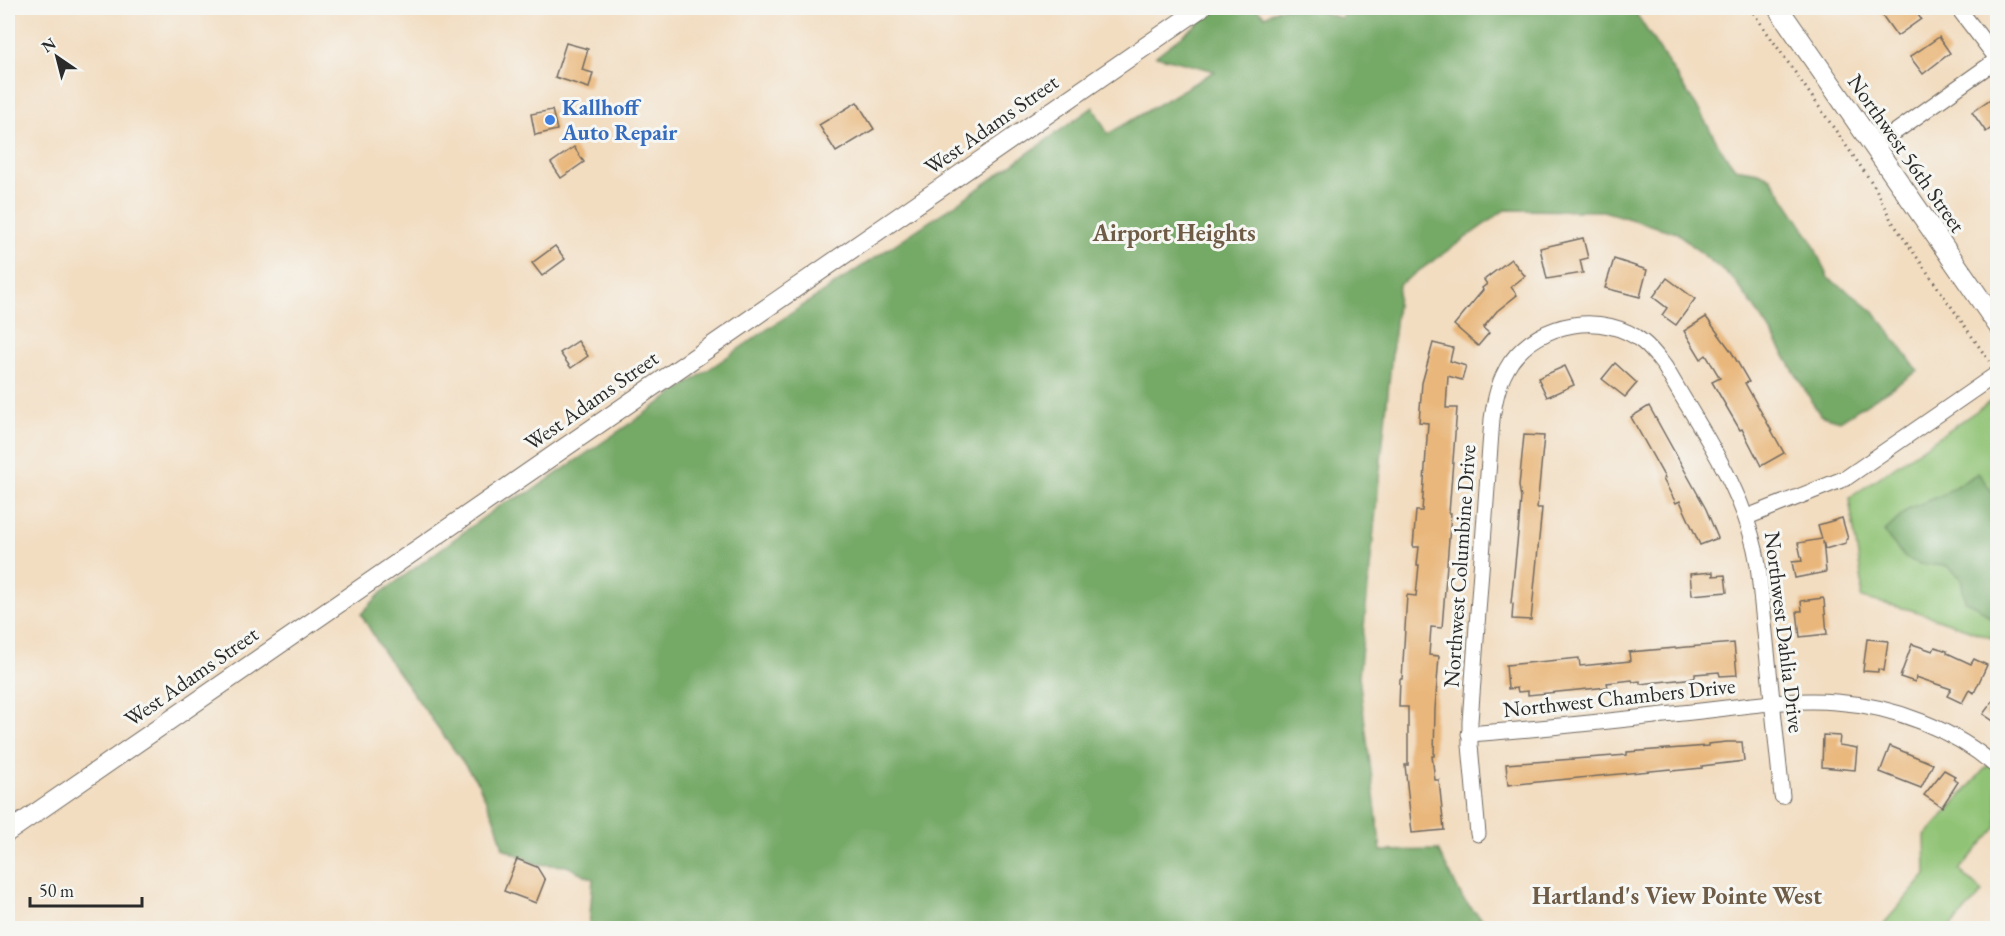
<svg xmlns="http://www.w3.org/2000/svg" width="2005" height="936" viewBox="0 0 2005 936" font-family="'EB Garamond',serif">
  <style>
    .green { fill: #90c375; stroke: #5e7750; stroke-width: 1.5 }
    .forest { fill: #74a966; stroke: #506a48; stroke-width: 1.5 }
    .building { fill: #e9b77b }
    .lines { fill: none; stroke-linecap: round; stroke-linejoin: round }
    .minor-casing { stroke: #716960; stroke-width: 17 }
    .tertiary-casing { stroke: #716960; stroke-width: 20 }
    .secondary-casing { stroke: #716960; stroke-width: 22 }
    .path { stroke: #716960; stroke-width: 3; stroke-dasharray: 1.5 4.5; stroke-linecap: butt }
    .minor { stroke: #fff; stroke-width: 15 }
    .tertiary { stroke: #fff; stroke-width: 18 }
    .secondary { stroke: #fff; stroke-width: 20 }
    .shop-dot { fill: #3f7fe0; stroke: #f6f6f2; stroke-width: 2 }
    .labels { text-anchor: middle; stroke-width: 6; stroke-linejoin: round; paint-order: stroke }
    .shop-label { font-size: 22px; font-weight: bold; fill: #366cbe; stroke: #f6f6f2; text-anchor: start }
    .street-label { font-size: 22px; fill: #2b2b2b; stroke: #f6f6f2 }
    .neighbourhood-label { font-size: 24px; font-weight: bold; fill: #6e5c47; stroke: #f6f6f2 }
  </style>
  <rect width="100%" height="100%" fill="#f6f6f2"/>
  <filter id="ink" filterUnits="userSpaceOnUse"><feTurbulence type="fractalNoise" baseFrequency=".0167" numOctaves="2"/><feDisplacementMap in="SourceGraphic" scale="12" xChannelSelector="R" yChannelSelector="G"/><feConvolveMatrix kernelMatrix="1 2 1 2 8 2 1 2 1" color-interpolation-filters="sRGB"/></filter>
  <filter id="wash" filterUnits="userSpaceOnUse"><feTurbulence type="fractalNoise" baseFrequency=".008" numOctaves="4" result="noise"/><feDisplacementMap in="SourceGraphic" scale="24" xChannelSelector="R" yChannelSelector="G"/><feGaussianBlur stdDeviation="1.35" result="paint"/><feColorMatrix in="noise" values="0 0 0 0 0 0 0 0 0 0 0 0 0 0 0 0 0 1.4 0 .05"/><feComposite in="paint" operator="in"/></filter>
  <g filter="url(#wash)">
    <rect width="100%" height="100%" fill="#f2ddc1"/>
    <!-- green -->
    <g class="green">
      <path d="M1997,397V640L1915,611L1861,598L1862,582L1849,498Z"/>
      <path d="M1997,755V827L1959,870L1983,892L1949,928H1880L1926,875L1925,836Z"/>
    </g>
    <!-- forest -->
    <g class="forest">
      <path d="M1222,8H1256L1265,16L1280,8H1314L1318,11L1341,18L1346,8H1636L1635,12L1700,112L1721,149L1735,168L1759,172L1771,178L1811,239L1828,278L1855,296L1876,314L1918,371L1840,421L1820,415L1769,329L1736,282L1677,233L1603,211L1505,210L1399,285L1359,676L1381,851L1438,850L1463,899L1490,928H595L589,926L593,879L567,866L536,864L503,848L496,823L478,783L384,653L361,614L381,593L502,504L530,492L769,328L972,193L1093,107L1108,134L1215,71L1156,56L1205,18Z"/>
      <path d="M1978,473L1997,498V623L1976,606L1965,601L1961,578L1947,566L1920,564L1905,558L1884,532L1910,508L1942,495Z"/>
    </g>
    <g id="blocks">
      <!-- building -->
      <g class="building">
        <path d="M1877,8H1913L1921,19L1897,36Z"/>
        <path d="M1939,37L1950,53L1923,74L1910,57Z"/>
        <path d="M566,43L588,49L582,70L593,73L589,88L555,77Z"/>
        <path d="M1989,100L1998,112V123L1986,132L1972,112Z"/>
        <path d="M857,102L874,129L836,152L819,125Z"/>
        <path d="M552,110L557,130L535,135L531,114Z"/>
        <path d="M574,147L584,162L561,178L551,163Z"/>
        <path d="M1583,238L1588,258L1580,260L1583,273L1547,279L1540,248Z"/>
        <path d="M555,246L565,259L542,276L532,263Z"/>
        <path d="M1511,259L1525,276L1511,287L1517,295L1497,311L1483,328L1489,333L1478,346L1454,325L1483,290L1482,288L1487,284L1484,280Z"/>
        <path d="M1614,259L1647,270L1640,297L1605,288Z"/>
        <path d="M1667,278L1695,299L1676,325L1662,315L1667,308L1653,297Z"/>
        <path d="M1706,317L1731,351L1749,382L1745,383L1784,453L1761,466L1742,429L1740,430L1712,382L1720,378L1706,355L1701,359L1684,331Z"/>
        <path d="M578,341L588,356L571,368L560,353Z"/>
        <path d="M1433,343L1453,348L1450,361L1466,366L1462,380L1448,376L1446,408H1457L1449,513H1451L1442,628L1431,627L1429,655L1439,656L1435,709L1434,756H1432L1435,780H1439L1444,830L1412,833L1405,765H1408V707H1399L1400,679H1402L1407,595L1416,596L1419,565H1417L1419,547H1413L1416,511H1422L1428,423L1419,422L1422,383Z"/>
        <path d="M1615,363L1637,383L1625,397L1602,379Z"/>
        <path d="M1565,366L1574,385L1547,397L1538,378Z"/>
        <path d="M1649,406L1706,509L1718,538L1700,545L1680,501L1676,503L1663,479L1665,478L1631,417Z"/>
        <path d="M1524,435L1544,436L1537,508H1542L1531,620L1512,619L1513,604L1511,603L1518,534L1521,498L1519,486Z"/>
        <path d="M1842,518L1848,539L1846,540V543L1825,549L1823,541L1826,572L1795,578L1792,562L1802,561L1798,543L1822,539L1818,525Z"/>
        <path d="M1713,572V576L1725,575L1727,592L1692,595L1690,574Z"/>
        <path d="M1823,598L1824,600L1827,634L1800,637L1797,611H1802L1801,601Z"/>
        <path d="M1867,639L1888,641L1884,671L1878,669V672L1863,671Z"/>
        <path d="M1734,643L1737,675L1720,676L1719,672L1695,674V678L1640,684V681L1633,682L1632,680L1607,683L1608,687L1528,695V691L1518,692L1517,688L1508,689L1506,665L1579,658L1580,666L1630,661L1629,652Z"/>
        <path d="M1912,644L1933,651L1935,647L1947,651V653L1971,664L1974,659L1987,665L1974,693L1969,690L1962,703L1947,696L1951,689L1916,677L1915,682L1900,677Z"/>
        <path d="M1998,694V724L1983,714Z"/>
        <path d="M1823,735L1840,736L1839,745L1857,748L1855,770L1822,767Z"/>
        <path d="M1727,742H1742L1744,761L1702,766V768L1672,771L1671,769L1508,785L1506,764L1627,755V752L1708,746V744Z"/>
        <path d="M1890,746L1933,764L1921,788L1880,772Z"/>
        <path d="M1944,770L1955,776L1953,779L1958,782L1942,807L1924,795Z"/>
        <path d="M517,859L537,867L545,880L536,903L504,891Z"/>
      </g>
    </g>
  </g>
  <g filter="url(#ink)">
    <use href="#blocks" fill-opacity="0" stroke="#716960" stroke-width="1.5"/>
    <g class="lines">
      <!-- minor casing -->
      <g class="minor-casing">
        <g id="minor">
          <path d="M1958,8L1998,60"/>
          <path d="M1874,147L1998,59"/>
          <path d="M1747,517L1846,478L1998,373"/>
          <path d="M1469,734C1540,729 1611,721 1682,713C1733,708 1786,698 1836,702C1894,706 1954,729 1998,768"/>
          <path d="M1478,834L1470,745V722L1492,419C1495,398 1499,380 1511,362C1540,321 1604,311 1643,342C1652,349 1658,358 1665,367C1700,429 1747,493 1758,565L1782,796"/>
        </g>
      </g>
      <!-- tertiary casing -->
      <g class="tertiary-casing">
        <path id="tertiary" d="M8,832L1201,8"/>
      </g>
      <!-- secondary casing -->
      <g class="secondary-casing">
        <path id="secondary" d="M1778,8L1998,325"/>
      </g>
      <!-- path -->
      <path class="path" d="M1750,8L1875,187L1891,220L1989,361"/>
      <!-- minor -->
      <use href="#minor" class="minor"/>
      <!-- tertiary -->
      <use href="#tertiary" class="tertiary"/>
      <!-- secondary -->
      <use href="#secondary" class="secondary"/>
    </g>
  </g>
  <!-- markers -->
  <circle class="shop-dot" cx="550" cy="120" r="6"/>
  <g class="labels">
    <!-- shop labels -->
    <g class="shop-label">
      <text x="562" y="115">Kallhoff<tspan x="562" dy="25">Auto Repair</tspan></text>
    </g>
    <!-- street labels -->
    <g class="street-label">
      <text transform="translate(991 124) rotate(-35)" y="8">West Adams Street</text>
      <text transform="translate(1907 153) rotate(55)" y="8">Northwest 56th Street</text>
      <text transform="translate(591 400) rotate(-35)" y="8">West Adams Street</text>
      <text transform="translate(1459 566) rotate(-86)" y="8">Northwest Columbine Drive</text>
      <text transform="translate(1785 632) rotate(83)" y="8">Northwest Dahlia Drive</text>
      <text transform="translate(191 676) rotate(-35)" y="8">West Adams Street</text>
      <text transform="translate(1619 697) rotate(-6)" y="8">Northwest Chambers Drive</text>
    </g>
    <!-- neighbourhood labels -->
    <g class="neighbourhood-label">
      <text x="1174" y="241">Airport Heights</text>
      <text x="1677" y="904">Hartland's View Pointe West</text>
    </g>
  </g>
  <!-- margin -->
  <rect width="2005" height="936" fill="none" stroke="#f6f6f2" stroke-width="30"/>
  <!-- north arrow -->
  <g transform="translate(57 57) rotate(325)" stroke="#f6f6f2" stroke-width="4.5" paint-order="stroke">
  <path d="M0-4.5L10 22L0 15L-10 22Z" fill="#2b2b2b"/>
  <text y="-9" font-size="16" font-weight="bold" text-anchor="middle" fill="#2b2b2b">N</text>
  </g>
  <!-- scale -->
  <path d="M30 897v9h112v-9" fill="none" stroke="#2b2b2b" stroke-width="3"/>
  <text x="39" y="897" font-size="18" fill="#2b2b2b" stroke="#f6f6f2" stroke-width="4.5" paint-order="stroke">50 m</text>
</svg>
